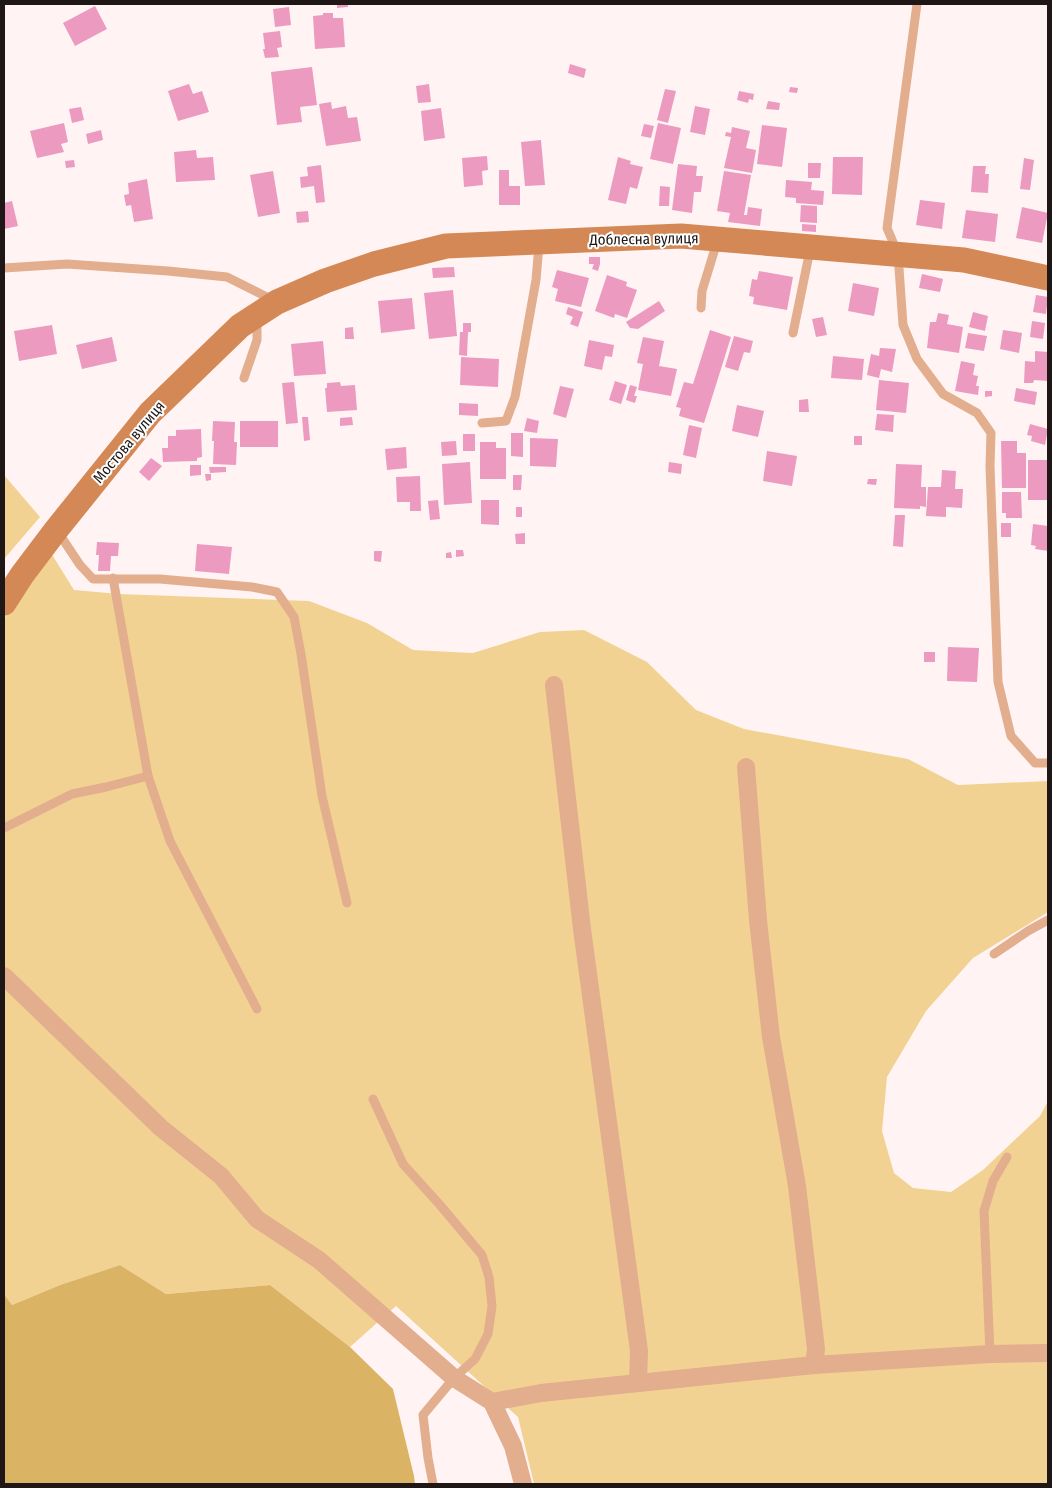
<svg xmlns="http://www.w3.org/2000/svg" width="1052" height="1488" viewBox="0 0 1052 1488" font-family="'Fira Sans Condensed',sans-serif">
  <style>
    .green { fill: #f2d293 }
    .forest { fill: #dab364 }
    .building { fill: #ec9abf }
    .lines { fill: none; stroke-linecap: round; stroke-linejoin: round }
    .lane { stroke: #e2ae8d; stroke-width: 9 }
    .street { stroke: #e2ae8d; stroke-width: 18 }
    .secondary { stroke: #d48856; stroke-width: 25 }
    .labels { text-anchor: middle; stroke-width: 4; stroke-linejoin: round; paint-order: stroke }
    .street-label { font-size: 15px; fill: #1f1616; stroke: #fff }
  </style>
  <rect width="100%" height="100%" fill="#fff4f3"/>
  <!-- green -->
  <g class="green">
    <path d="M4,475L40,517L4,559Z"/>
    <path d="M51,553L74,590L119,594L309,601L367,623L413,650L473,653L540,632L584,630L647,662L696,710L744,729L908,759L958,785L1048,781V912L973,958L926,1011L887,1077L882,1131L894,1173L913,1188L951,1192L983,1170L1040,1116L1048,1101V1484H534L518,1417L396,1306L350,1347L270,1285L166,1294L120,1265L60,1285L12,1305L4,1294V619L30,576Z"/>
  </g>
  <!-- forest -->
  <path class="forest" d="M120,1265L166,1294L270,1285L350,1347L393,1389L414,1476L415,1484H4V1294L12,1305L60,1285Z"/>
  <!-- building -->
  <g class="building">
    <path d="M337,4H348V7L337,8Z"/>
    <path d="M95,6L107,29L75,46L63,23Z"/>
    <path d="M289,7L291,25L275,27L273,9Z"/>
    <path d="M323,13H333V18H343L345,47L315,49L313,16L323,15Z"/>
    <path d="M280,31L282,47L277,48L279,57L265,58L263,49H265L263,33Z"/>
    <path d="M570,64L586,69L584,78L568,73Z"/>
    <path d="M312,67L317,105L300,107L302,122L277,125L271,72Z"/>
    <path d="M189,84L193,94L202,91L209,112L178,121L168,91Z"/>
    <path d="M429,84L431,102L418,103L416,86Z"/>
    <path d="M790,87L798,88L797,93L789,92Z"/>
    <path d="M665,89L676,91L668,123L657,120Z"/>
    <path d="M739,91L754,94L753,100L749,99L748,103L737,100Z"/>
    <path d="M768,101L780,103L779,110L766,109Z"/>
    <path d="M331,102L332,109L346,106L348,118L357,117L361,141L326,146L319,104Z"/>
    <path d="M695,106L710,109L705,135L690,132Z"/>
    <path d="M81,107L84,120L72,123L69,109Z"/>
    <path d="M441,108L445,138L424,141L421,111Z"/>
    <path d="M64,123L68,142L61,144L64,152L37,158L30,131Z"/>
    <path d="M658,123L681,128L673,164L650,159Z"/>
    <path d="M644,124L654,126L651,138L641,136Z"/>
    <path d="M762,125L787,128L782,167L757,164Z"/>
    <path d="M732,127L750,131L746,148L756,150L752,173L724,168L731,137L725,136L726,132L731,133Z"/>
    <path d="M101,130L103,140L88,144L86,134Z"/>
    <path d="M541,140L545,185L525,186L521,142Z"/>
    <path d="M196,150L197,158L213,157L215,180L176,182L174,152Z"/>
    <path d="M487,156L488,170L482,171L483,185L464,187L462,158Z"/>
    <path d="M618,157L631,161L630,164L643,167L637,189L630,187L626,204L608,200Z"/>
    <path d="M833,157H863L862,195L832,194Z"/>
    <path d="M1024,158L1034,160L1030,190L1020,189Z"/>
    <path d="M74,160L75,167L66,168L65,161Z"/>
    <path d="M808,163H821L820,178H808Z"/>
    <path d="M678,164L697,166L696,176H703L701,192H694L692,213L672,210Z"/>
    <path d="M321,165L325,202L316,203L314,186L301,188L300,177L308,176L307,167Z"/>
    <path d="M973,166H986L985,174H989L988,193L971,192Z"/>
    <path d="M499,170H509V186H520V205H499Z"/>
    <path d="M273,171L280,213L258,217L250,175Z"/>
    <path d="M724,171L751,175L744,215H747L748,207L762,209L760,226L728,222L730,213L717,211Z"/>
    <path d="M147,179L153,219L134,222L131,205L126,206L124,195L129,194L128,183Z"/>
    <path d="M786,180L812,182L811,190L824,191L823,205L796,203V198L785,197Z"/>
    <path d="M660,186L670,187L669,206H659Z"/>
    <path d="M920,200L945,203L942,229L916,225Z"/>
    <path d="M12,201L18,226L4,229V203Z"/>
    <path d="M801,205L817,206V223L800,222Z"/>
    <path d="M1022,207L1048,213L1042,243L1016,238Z"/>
    <path d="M966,210L998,214L995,242L962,238Z"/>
    <path d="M308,211L309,222L297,223L296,212Z"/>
    <path d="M802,224L816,225V232L802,231Z"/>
    <path d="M589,257H600V264L598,271L592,269L594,264H589Z"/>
    <path d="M454,267L455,277L433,278L432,268Z"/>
    <path d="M557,270L589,278L581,307L555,301L558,289L552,287Z"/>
    <path d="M759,271L793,277L787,310L753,304L754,297L749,296L752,279L757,280Z"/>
    <path d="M922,274L943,279L940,292L919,288Z"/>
    <path d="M607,275L627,282L626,286L637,290L627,318L615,314L614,318L595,311Z"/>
    <path d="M853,283L879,288L874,316L848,311Z"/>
    <path d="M453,290L457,336L429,339L424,293Z"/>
    <path d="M1036,295L1048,297L1046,314L1033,312Z"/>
    <path d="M412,298L415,329L381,333L378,301Z"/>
    <path d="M659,301L665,311L638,329L630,328L626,322Z"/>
    <path d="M568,307L583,312L578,327L570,324L573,317L566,314Z"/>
    <path d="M973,312L988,316L985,331L969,327Z"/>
    <path d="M938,313L949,315L947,324L963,327L959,353L927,348L930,322H936Z"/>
    <path d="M823,317L827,335L816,337L812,319Z"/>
    <path d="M1032,321L1045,323L1043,339L1030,337Z"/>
    <path d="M463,323H471V332H468L467,356L459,355L460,332H463Z"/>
    <path d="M52,325L57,354L19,361L14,331Z"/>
    <path d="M353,327L354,339H345V328Z"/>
    <path d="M710,330L731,337L704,423L679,416L681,408L676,407L684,382L693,384Z"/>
    <path d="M1003,330L1022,333L1019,353L1000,349Z"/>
    <path d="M968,333L987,336L984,351L965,348Z"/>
    <path d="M734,336L753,341L750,353L744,352L738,371L725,367Z"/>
    <path d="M112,337L117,361L82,369L76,345Z"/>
    <path d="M643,337L664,341L659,366L677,369L671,396L638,390L643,364L637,363Z"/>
    <path d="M589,340L614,345L612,357L605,356L602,370L584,366Z"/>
    <path d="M323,341L326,374L294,376L291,344Z"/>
    <path d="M880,348L896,349L892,372L881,369L879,378L867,375L871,354L879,356Z"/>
    <path d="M1035,351L1048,352V381L1034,380L1033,383H1024L1025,361L1035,362Z"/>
    <path d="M833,356L864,359L862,380L831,378Z"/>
    <path d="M461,357L499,359L498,387L460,385Z"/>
    <path d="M961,361L975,364L973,375L978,376L976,386H979L978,395L955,391Z"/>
    <path d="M879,380L909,383L906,413L876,410Z"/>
    <path d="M615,381L627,385L621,404L609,400Z"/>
    <path d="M294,382L298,423L286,424L282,383Z"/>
    <path d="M340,382L341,386L355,385L357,410L327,412L325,388H327V383Z"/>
    <path d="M630,385L637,387L634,396H637L635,403L626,400Z"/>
    <path d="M560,386L574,389L566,418L553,414Z"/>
    <path d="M1016,388L1037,392L1035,405L1014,401Z"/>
    <path d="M985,391H992V396L985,397Z"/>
    <path d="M808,399L809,412H799V400Z"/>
    <path d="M459,403L478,404V416L459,415Z"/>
    <path d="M737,405L764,411L758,437L732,431Z"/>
    <path d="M877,414L894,415L893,432L875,430Z"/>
    <path d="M302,417H308L310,440L304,441Z"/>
    <path d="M352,417L353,425L340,426V418Z"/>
    <path d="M527,418L539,421L537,433L524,431Z"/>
    <path d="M213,421L235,422L234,442H237L236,465L213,464L214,441H212Z"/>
    <rect x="240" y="421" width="38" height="26"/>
    <path d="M1030,424L1048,429L1045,445L1031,441L1032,436L1027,435Z"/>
    <path d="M689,425L702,428L696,458L683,455Z"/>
    <path d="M201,429L202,457L197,458V461L163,462L162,448H168V436H176V430Z"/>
    <path d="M511,433H523V457L511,456Z"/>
    <rect x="463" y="434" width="12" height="17"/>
    <rect x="854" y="436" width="8" height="9"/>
    <path d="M530,438L558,439L556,467L530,466Z"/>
    <path d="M456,441L457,455L442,456L441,442Z"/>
    <path d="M1001,441H1017V453H1026V488H1002Z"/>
    <path d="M480,442H496V448H506V479H480Z"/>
    <path d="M406,447L407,468L387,470L385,449Z"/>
    <path d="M767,451L797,456L792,486L763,481Z"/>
    <path d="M151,458L162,466L149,481L139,472Z"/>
    <rect x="1028" y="460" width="20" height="40"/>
    <path d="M470,462L472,503L444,505L442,464Z"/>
    <path d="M669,462L682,464L681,474L668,472Z"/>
    <path d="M896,464L922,465L921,487H926V507L920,506V509L894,508Z"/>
    <path d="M190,465H201V475L190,476Z"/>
    <path d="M209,467H226V472L210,473Z"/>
    <path d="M942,470L956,471L955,489H963L962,508L946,507V517L926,516L928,487H941Z"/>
    <path d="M205,474H211V480L206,481Z"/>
    <path d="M513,475H522L521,490H513Z"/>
    <path d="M420,476L421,511H410V502H397L396,477Z"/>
    <path d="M868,479H877L876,485L867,484Z"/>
    <path d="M1002,492H1021L1022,518H1006V513H1002Z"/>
    <path d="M438,500L440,519L430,520L428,501Z"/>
    <path d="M481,500H499V525L481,524Z"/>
    <rect x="516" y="507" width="6" height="10"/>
    <path d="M895,515H905L903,547L893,546Z"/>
    <rect x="1001" y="523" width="10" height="14"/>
    <path d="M1033,524L1048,526V551L1035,549L1036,546L1031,545Z"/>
    <path d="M525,533V544H516L515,534Z"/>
    <path d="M97,542L119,543L118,556H111L110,571H98L99,555H96Z"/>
    <path d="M197,544L232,547L229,574L195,571Z"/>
    <path d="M456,550H463L464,556L456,557Z"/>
    <path d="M374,551H382L381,562L374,561Z"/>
    <path d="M451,552L452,558H446V553Z"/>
    <path d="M948,647L979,648L977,682L947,681Z"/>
    <rect x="924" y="652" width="11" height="10"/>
  </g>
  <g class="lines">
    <!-- lane -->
    <g class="lane">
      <path d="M917,4L887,228L898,254L903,325L917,359L943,394L977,413L991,433L990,466L998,682L1011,736L1035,763H1048"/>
      <path d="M4,268L67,264L168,271L227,277L275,301"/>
      <path d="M701,308L702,291L717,242"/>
      <path d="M793,333L810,250"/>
      <path d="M244,378L257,340V318"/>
      <path d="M482,423L506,421L515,397L536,280L539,245"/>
      <path d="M58,532L80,565L93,579H160L252,587L277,592L294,617L301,654L322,796L347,903"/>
      <path d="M113,578L148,776L170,841L257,1009"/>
      <path d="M4,828L72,794L106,787L148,776"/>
      <path d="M994,954L1028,931L1048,920"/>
      <path d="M373,1099L403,1164L440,1205L482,1255L489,1277L492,1306L488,1334L475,1359L454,1378L423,1415L428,1458L433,1484"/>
      <path d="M990,1354L984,1211L993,1181L1007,1157"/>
    </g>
    <!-- street -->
    <g class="street">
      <path d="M554,685L582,929L639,1351L638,1382"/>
      <path d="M746,767L758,920L771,1037L797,1186L816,1349L814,1365"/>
      <path d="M4,976L161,1128L221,1176L257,1219L319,1260L454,1378L492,1402L513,1446L523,1484"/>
      <path d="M492,1402L541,1393L814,1365L990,1354L1048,1353"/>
    </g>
    <!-- secondary -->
    <path class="secondary" d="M4,603L22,575L56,530L150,413L240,326L277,302L325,281L374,264L446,246L681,236L964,260L1048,278"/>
  </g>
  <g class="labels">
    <!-- street labels -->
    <g class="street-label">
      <text transform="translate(644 239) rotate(-1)" y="5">Доблесна вулиця</text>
      <text transform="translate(129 442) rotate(-50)" y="5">Мостова вулиця</text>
    </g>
  </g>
  <!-- border -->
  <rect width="1052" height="1488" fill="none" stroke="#1f1616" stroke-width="10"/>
</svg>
